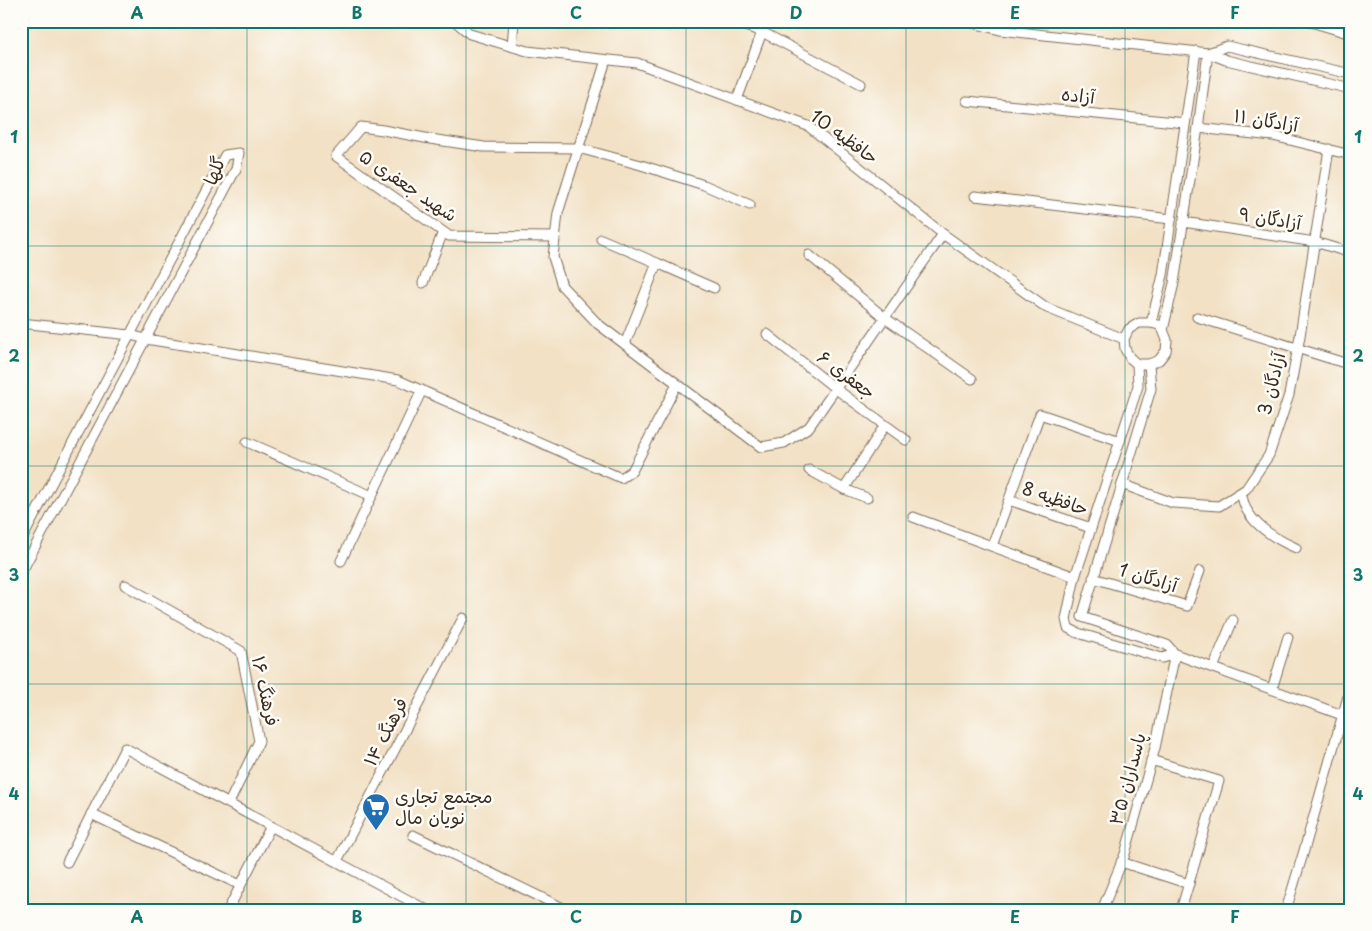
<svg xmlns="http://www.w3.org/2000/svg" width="1372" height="931" viewBox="0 0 1372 931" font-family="'Playpen Sans','Playpen Sans Arabic',sans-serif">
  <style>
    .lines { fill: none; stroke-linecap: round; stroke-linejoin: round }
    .street-casing { stroke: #7b6a58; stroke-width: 11 }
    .street { stroke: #fff; stroke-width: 9 }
    .grid { fill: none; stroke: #0f766e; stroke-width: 1; stroke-opacity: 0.55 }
    .labels { text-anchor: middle; stroke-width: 5; stroke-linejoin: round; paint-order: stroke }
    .street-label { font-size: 18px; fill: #3b2a1e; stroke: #fdfcf7 }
    .poi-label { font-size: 18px; fill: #3b2a1e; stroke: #fdfcf7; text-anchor: start }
    .neatline { fill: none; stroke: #0f766e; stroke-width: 2 }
    .grid-label { font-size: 16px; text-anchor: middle; font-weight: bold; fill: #0f766e }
  </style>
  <rect width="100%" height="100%" fill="#fdfcf7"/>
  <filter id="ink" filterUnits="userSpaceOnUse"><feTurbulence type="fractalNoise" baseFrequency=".02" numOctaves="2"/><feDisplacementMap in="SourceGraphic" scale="10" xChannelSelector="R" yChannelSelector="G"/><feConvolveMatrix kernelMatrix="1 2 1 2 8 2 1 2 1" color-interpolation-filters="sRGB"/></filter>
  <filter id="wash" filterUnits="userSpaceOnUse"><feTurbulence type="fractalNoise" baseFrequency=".0096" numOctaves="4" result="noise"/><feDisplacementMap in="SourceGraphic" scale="20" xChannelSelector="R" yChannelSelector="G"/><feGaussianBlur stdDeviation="1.12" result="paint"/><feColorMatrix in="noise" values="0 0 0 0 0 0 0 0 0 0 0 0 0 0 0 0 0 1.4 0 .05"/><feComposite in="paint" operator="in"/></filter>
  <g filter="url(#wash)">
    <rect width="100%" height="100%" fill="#f2e1c5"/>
  </g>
  <g filter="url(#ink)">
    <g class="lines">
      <!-- street casing -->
      <g class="street-casing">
        <g id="street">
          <path d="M455,21L470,34L527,51L637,63L808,126L943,234L1047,308L1124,339"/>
          <path d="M732,21L762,32L861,84"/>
          <path d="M965,21L1000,30L1208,53L1198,128L1174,283L1163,330L1167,340L1166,351L1159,360L1149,364H1137L1130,358L1125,349L1124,339L1129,329L1139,323H1151L1159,325L1163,330"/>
          <path d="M1311,22L1351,34"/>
          <path d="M512,46L514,21"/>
          <path d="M606,60L558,213L553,257L562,286L598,324L761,447L784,443L809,427L943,234"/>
          <path d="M1351,74L1227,46L1208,53L1226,60L1351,89"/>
          <path d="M737,100L762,32"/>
          <path d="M967,101L1185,123"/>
          <path d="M1198,128L1273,136L1351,155"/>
          <path d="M975,196L1171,219"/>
          <path d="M1183,222L1315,242L1351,253"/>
          <path d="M555,237L449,236L336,156L361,127L383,130L430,139L484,147L578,148L641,165L704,185L750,205"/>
          <path d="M601,239L657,263"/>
          <path d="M809,255L885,318L972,379"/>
          <path d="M423,283L443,232"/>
          <path d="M1197,317L1351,365"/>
          <path d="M21,323L130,335L146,339L398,380L621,478L632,471L677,384"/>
          <path d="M1151,323L1163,275L1196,51"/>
          <path d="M767,334L836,389L906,440"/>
          <path d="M625,344L657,263L714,288"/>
          <path d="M1137,364L1138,386L1075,577L1066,619L1068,628L1078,633L1162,658L1175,654"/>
          <path d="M1149,364L1151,389L1082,617L1167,645L1175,654L1342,715"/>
          <path d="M247,442L372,496"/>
          <path d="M809,470L844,489L867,498"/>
          <path d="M1122,484L1173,503L1219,506L1246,489L1269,455L1289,395L1300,336L1329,149"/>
          <path d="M844,489L885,425"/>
          <path d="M1241,493C1243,499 1244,507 1248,512C1258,529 1278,540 1296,548"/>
          <path d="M1009,500L1091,528"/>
          <path d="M913,517L1075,577"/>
          <path d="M21,541L225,155L239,153L236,169L21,573"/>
          <path d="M992,546L1040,414L1120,441"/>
          <path d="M341,561L422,390"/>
          <path d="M1093,578L1187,606L1200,571"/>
          <path d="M125,585L241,651L259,741L229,803"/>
          <path d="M1213,668L1233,620"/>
          <path d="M1272,689L1288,637"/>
          <path d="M1151,760L1219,781L1181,910"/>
          <path d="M91,814L240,885"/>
          <path d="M413,835L567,910"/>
          <path d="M337,861L463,618"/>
          <path d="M67,862L125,748L427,910"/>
          <path d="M1121,862L1189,884"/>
          <path d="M228,910L271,826"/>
          <path d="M1102,910L1125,854L1155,748L1175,654"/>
          <path d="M1286,910L1303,854L1351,686"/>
        </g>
      </g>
      <!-- street -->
      <use href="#street" class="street"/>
    </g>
  </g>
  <!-- grid -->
  <path class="grid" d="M247,21V910M466,21V910M686,21V910M906,21V910M1125,21V910M21,246H1351M21,466H1351M21,684H1351"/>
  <!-- icons -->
  <defs>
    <g id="supermarket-pin" transform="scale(1.4375)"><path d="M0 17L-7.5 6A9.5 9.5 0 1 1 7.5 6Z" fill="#1f6fb2" stroke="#fdfcf7"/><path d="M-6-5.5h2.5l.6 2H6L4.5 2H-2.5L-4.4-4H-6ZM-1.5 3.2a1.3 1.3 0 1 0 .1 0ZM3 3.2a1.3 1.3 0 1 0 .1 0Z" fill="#fff"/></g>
  </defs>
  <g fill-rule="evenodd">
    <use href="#supermarket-pin" x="376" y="807"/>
  </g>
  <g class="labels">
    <!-- street labels -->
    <g class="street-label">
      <text transform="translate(1078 96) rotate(6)" y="6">آزاده</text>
      <text transform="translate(1266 121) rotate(9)" y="6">آزادگان ۱۱</text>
      <text transform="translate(844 137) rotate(36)" y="6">حافظیه 10</text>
      <text transform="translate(215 171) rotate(-68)" y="6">گلها</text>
      <text transform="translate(408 186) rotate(34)" y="6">شهید جعفری ۵</text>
      <text transform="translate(1270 219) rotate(9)" y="6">آزادگان ۹</text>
      <text transform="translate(846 375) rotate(37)" y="6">جعفری ۶</text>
      <text transform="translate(1272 384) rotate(-76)" y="6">آزادگان 3</text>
      <text transform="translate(1055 499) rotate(19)" y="6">حافظیه 8</text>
      <text transform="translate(1148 578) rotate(17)" y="6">آزادگان 1</text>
      <text transform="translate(265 691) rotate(78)" y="6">فرهنگ ۱۶</text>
      <text transform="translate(386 732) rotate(-63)" y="6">فرهنگ ۱۴</text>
      <text transform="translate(1128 779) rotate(-75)" y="6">پاسداران ۳۵</text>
    </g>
    <!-- poi labels -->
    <g class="poi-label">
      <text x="395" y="803">مجتمع تجاری<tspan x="395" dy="21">نویان مال</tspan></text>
    </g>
  </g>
  <!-- margin -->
  <rect width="1372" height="931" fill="none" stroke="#fdfcf7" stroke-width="55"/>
  <rect x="28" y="28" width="1316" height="876" class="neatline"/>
  <g class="grid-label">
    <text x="137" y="19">A</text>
    <text x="357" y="19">B</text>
    <text x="576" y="19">C</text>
    <text x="796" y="19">D</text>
    <text x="1015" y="19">E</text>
    <text x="1235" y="19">F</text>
    <text x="14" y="143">1</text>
    <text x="1358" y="143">1</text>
    <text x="14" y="362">2</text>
    <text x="1358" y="362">2</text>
    <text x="14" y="581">3</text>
    <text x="1358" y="581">3</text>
    <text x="14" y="800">4</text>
    <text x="1358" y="800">4</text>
    <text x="137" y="923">A</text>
    <text x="357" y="923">B</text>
    <text x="576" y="923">C</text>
    <text x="796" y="923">D</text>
    <text x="1015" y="923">E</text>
    <text x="1235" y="923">F</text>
  </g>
</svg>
